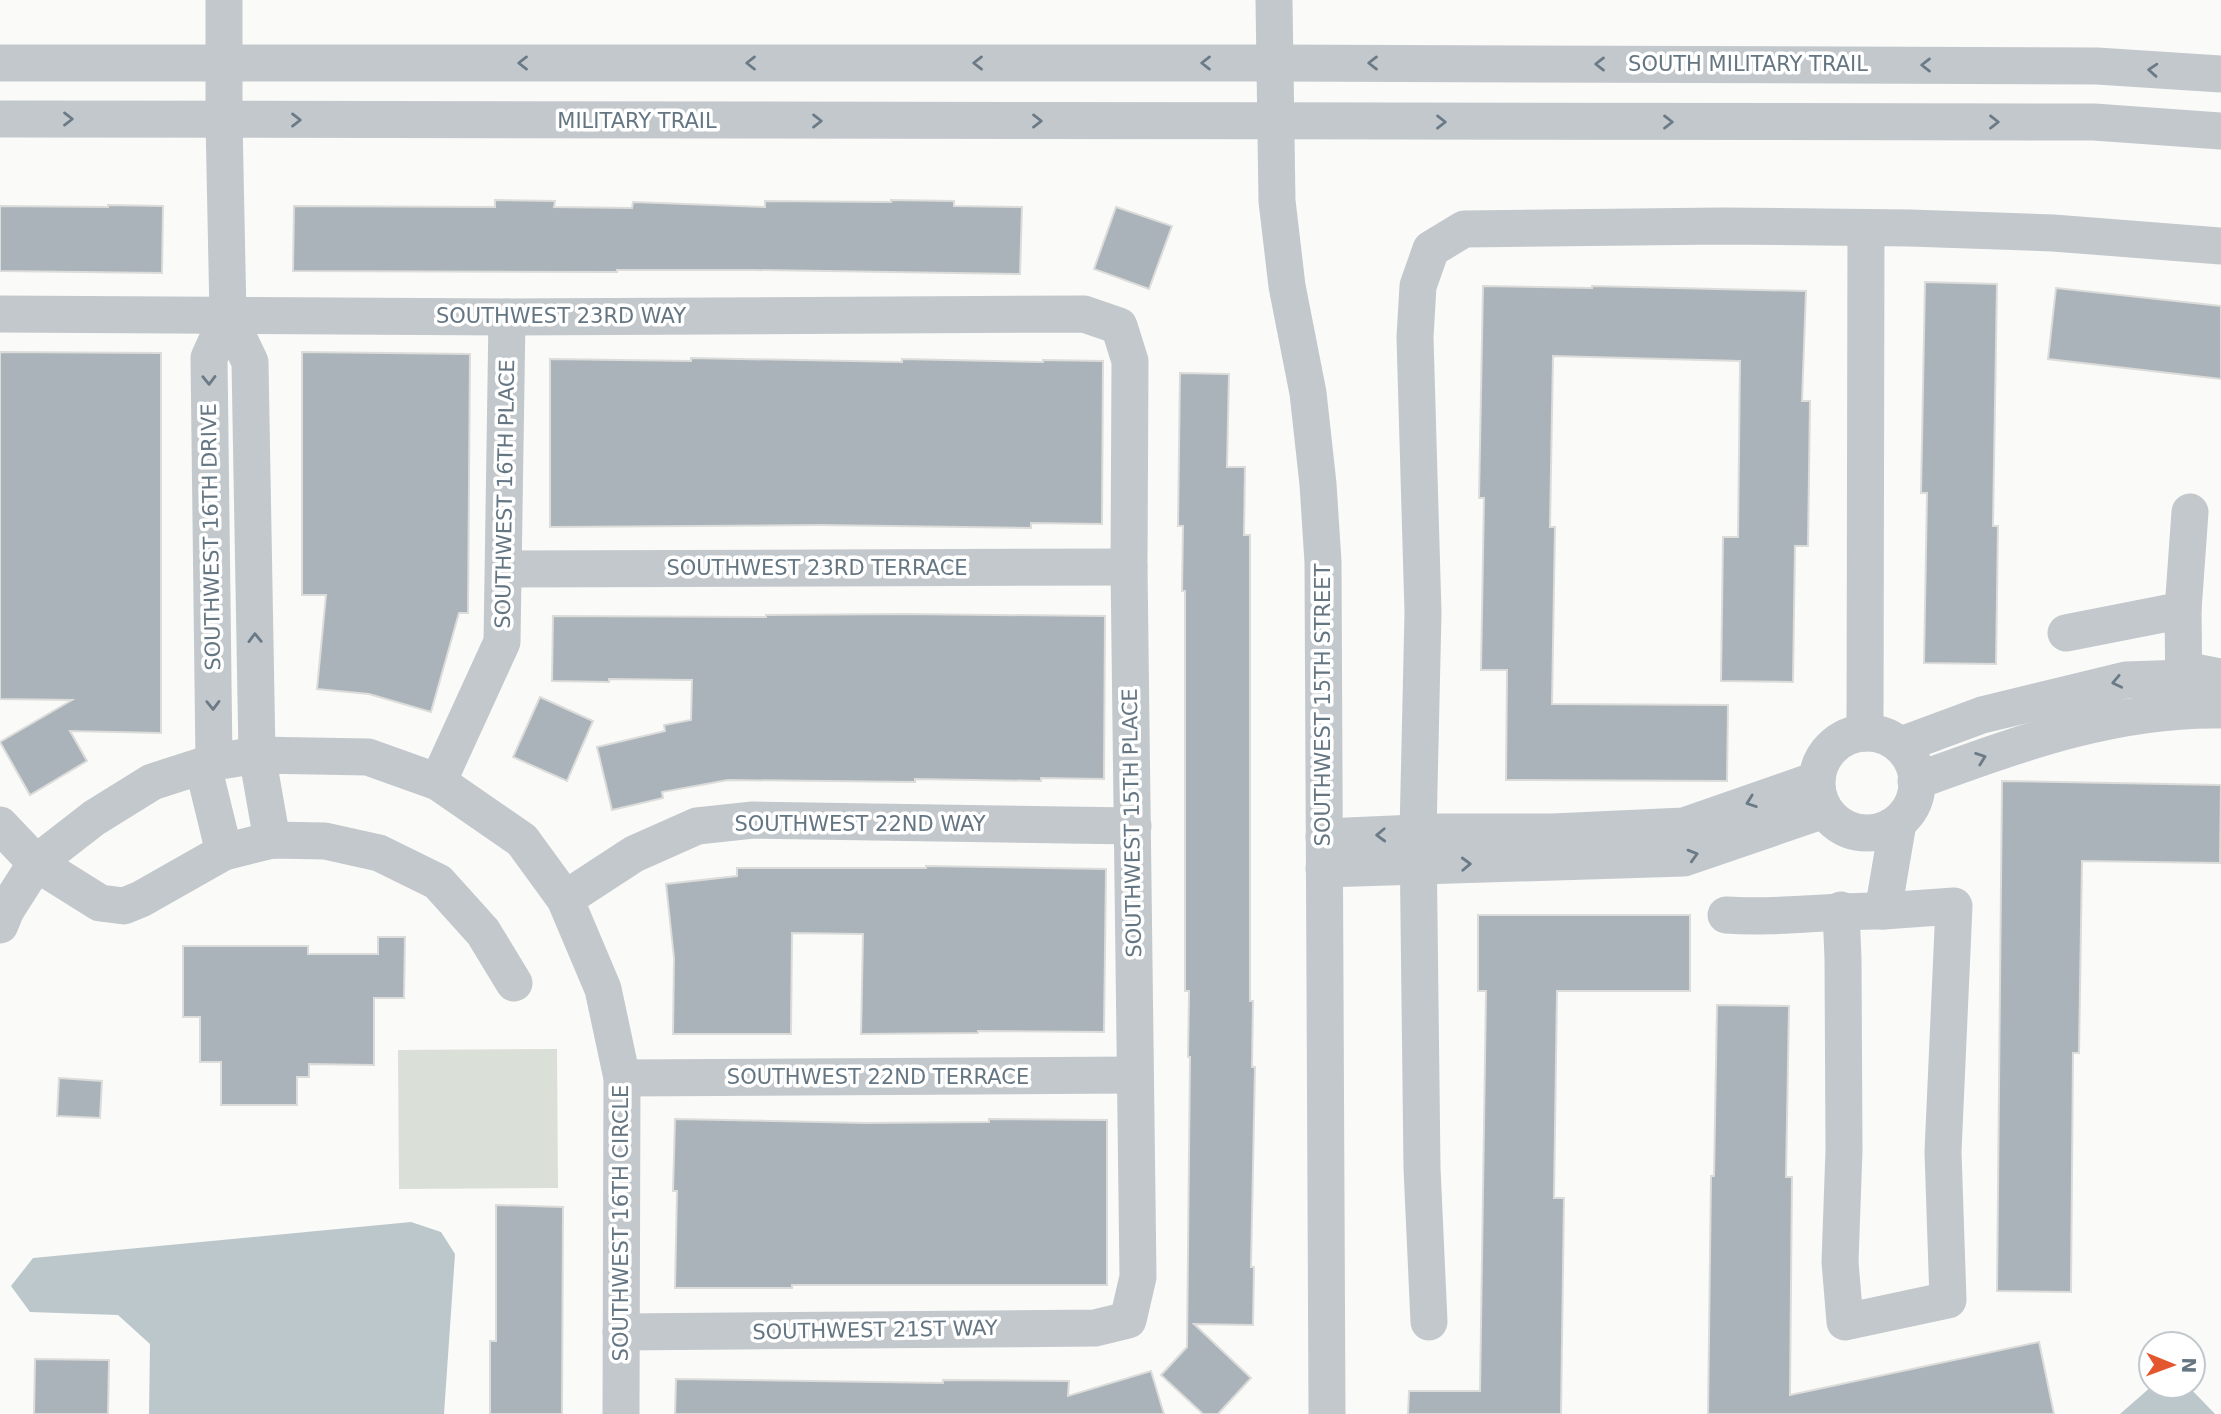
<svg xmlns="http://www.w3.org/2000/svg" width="2221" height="1414" viewBox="0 0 2221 1414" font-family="'DejaVu Sans',sans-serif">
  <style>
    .green { fill: #dadfd7 }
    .water { fill: #bbc7cb }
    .building { fill: #aab3b9; stroke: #dcdcda; stroke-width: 2 }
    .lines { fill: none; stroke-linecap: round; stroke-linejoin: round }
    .minor { stroke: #c3c8cc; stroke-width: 37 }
    .oneway { stroke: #6a7a87 }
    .labels { text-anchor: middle; stroke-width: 7; stroke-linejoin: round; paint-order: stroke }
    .street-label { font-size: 21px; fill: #657683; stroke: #fff }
  </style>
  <rect width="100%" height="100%" fill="#fafaf8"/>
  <!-- green -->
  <path class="green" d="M557,1049L558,1188L399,1189L398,1050Z"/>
  <!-- water -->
  <g class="water">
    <path d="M411,1222L441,1232L455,1254L444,1414H149L150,1344L118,1315L30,1312L11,1286L33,1258Z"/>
    <path d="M2152,1386H2188L2215,1414H2120Z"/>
  </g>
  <!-- building -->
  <g class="building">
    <path d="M495,200L555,201L554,207L632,208L633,202L765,207V201L891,202V200L954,201V206L1022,207L1020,274L754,270H617V272L293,271L294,206L495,207Z"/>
    <path d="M108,205L163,206L162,273L0,271V206L108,207Z"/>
    <path d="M1116,207L1172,226L1149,289L1094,269Z"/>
    <path d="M1925,282L1997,284L1993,526H1998L1996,664L1924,663L1927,493H1921Z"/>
    <path d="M1483,286L1592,288V286L1806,291L1802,401H1810L1808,546H1795L1793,682L1721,681L1723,537H1738L1740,361L1553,356L1550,527H1555L1552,704L1728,705L1727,781L1506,780L1507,670H1481L1484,498H1479Z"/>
    <path d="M2056,288L2221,306V379L2048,359Z"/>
    <path d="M0,352L161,353V733L70,731L87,761L30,795L0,742L72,700L0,699Z"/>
    <path d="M302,352L470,354L468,613H459L431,712L369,694L317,689L326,595H302Z"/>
    <path d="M691,358L902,362V359L1043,362V360L1103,361L1102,524L1031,523V528L820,525L550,527V359L691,361Z"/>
    <path d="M1180,373L1229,374L1227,467H1245L1244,535H1250V1001H1253L1252,1067H1255L1251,1267H1254L1253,1325L1194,1324L1251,1378L1218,1414H1203L1161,1375L1187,1347L1190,1057H1188L1189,991H1185V591H1182L1183,526H1178Z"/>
    <path d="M904,614L1105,616L1104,779L1041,778V781L915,779V782L728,780L662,792L663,798L612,810L597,747L665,731L664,725L691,720L692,680L609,679V682L552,681L553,616L766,617V615Z"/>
    <path d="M540,697L593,721L567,781L513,757Z"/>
    <path d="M2002,781L2221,785L2220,863L2082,861L2079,1053H2073L2071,1292L1997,1291Z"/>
    <path d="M926,866L1106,869L1104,1032L978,1031V1033L861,1034L863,934L792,933L791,1034H673L674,958L666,884L737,876V868H926Z"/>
    <path d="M1478,915H1690V991H1557L1554,1198H1564L1561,1414H1408L1409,1391H1480L1486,991H1478Z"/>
    <path d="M378,937H405L404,998H374V1065L309,1064V1077H297V1105H221V1062H200V1017H183V946H308V954H378Z"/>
    <path d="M1717,1005L1789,1006L1786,1177H1792L1790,1395L2039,1342L2054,1414H1708L1711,1176H1714Z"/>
    <path d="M59,1078L102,1081L100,1118L57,1116Z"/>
    <path d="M675,1119L865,1123L989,1122V1119L1107,1120V1285H792V1288H675L677,1191H673Z"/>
    <path d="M496,1205L563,1207L562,1414H490V1341H496Z"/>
    <path d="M35,1359L109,1360L108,1414H34Z"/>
    <path d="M1151,1371L1164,1414H675L676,1379L943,1383V1380L1069,1381L1068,1396Z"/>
  </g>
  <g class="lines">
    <!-- minor -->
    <g class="minor">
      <path d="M224,0V120L228,316L250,362L257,755L272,840"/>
      <path d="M1274,0L1277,201L1287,286L1308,393L1318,484L1323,562L1327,1414"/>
      <path d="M0,63H1274L2097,66L2221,74"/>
      <path d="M0,119L2094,122L2221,131"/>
      <path d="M0,314L507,317L1084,314L1119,326L1130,361L1129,567L1138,1277L1128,1320L1095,1328L621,1332"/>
      <path d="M505,569L1129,567"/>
      <path d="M2183,610L2190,512"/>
      <path d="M2066,633L2183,610L2184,701"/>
      <path d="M2184,670L2221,677"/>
      <circle cx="1867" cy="783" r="50"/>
      <path d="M1865,733L1866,228"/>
      <path d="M1901,745L1982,715L2126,680L2185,678"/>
      <path d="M214,762L209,358L228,316"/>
      <path d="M203,766L224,852"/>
      <path d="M1916,781C2016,745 2113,708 2221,710"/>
      <path d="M438,782L502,642L507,317"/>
      <path d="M0,825L36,863L100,903L124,906L141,899L224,852L272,840L325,841L379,853L438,882L483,932L514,983"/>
      <path d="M1324,837L1439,832H1553L1684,826L1816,780"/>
      <path d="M1324,869L1684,858L1824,810"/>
      <path d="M565,899L634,854L697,826L753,820L1133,826"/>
      <path d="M1841,910L1843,959L1844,1150L1840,1262L1845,1322L1948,1300L1943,1152L1954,906L1883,911"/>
      <path d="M1726,915C1778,919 1830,910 1883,911L1898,823"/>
      <path d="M0,925L6,910L36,863L94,818L152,782L214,762L257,755L368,757L438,782L522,840L565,899L603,989L622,1078L621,1414"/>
      <path d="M622,1078L1134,1075"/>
      <path d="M1429,1322L1422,1168L1418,833L1423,613L1415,337L1418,286L1431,249L1464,229L1722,226L1910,228L2053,233L2221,246"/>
    </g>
  </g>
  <!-- one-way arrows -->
  <defs><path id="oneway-chevron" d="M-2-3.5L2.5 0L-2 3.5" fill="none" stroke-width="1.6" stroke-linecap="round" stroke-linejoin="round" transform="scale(1.75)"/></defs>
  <g class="oneway">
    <use href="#oneway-chevron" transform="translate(523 63) rotate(-180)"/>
    <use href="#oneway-chevron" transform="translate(751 63) rotate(-180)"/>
    <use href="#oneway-chevron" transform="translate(978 63) rotate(-180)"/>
    <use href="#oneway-chevron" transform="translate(1206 63) rotate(-180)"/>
    <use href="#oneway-chevron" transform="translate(1373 63) rotate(-180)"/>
    <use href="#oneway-chevron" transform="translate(1600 64) rotate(-180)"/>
    <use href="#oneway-chevron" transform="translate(1926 65) rotate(-180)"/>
    <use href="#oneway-chevron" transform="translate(2153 70) rotate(-176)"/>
    <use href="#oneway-chevron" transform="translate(68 119)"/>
    <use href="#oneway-chevron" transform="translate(296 120)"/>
    <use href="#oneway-chevron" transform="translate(817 121)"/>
    <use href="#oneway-chevron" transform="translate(1037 121)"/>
    <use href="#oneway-chevron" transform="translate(1441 122)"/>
    <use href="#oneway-chevron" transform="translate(1668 122)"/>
    <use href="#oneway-chevron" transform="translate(1994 122)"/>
    <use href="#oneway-chevron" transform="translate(209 380) rotate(89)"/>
    <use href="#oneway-chevron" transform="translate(255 638) rotate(-91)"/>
    <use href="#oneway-chevron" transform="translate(2117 682) rotate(168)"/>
    <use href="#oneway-chevron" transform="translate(213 705) rotate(89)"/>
    <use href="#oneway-chevron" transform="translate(1981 758) rotate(-20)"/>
    <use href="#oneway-chevron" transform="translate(1751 802) rotate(160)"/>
    <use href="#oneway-chevron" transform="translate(1381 835) rotate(178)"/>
    <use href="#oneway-chevron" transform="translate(1693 855) rotate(-16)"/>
    <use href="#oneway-chevron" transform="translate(1466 864) rotate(-2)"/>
  </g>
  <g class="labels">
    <!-- street labels -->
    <g class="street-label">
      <text x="1748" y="71">SOUTH MILITARY TRAIL</text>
      <text x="637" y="128">MILITARY TRAIL</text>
      <text x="561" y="323">SOUTHWEST 23RD WAY</text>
      <text transform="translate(505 494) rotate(-89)" y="7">SOUTHWEST 16TH PLACE</text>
      <text transform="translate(211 537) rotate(-91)" y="7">SOUTHWEST 16TH DRIVE</text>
      <text x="817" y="575">SOUTHWEST 23RD TERRACE</text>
      <text transform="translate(1323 705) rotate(-90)" y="7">SOUTHWEST 15TH STREET</text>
      <text transform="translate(1132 823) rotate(-91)" y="7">SOUTHWEST 15TH PLACE</text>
      <text x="860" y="831">SOUTHWEST 22ND WAY</text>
      <text x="878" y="1084">SOUTHWEST 22ND TERRACE</text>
      <text transform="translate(621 1223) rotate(-90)" y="7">SOUTHWEST 16TH CIRCLE</text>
      <text transform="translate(875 1330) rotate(-1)" y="7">SOUTHWEST 21ST WAY</text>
    </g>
  </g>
  <!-- north arrow -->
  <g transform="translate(2172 1365) rotate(91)"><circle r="33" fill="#ffffff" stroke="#c1c8cd" stroke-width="2"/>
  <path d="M0-5L12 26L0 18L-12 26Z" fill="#e4572e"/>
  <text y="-10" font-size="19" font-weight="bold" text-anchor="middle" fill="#657683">N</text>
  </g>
</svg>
